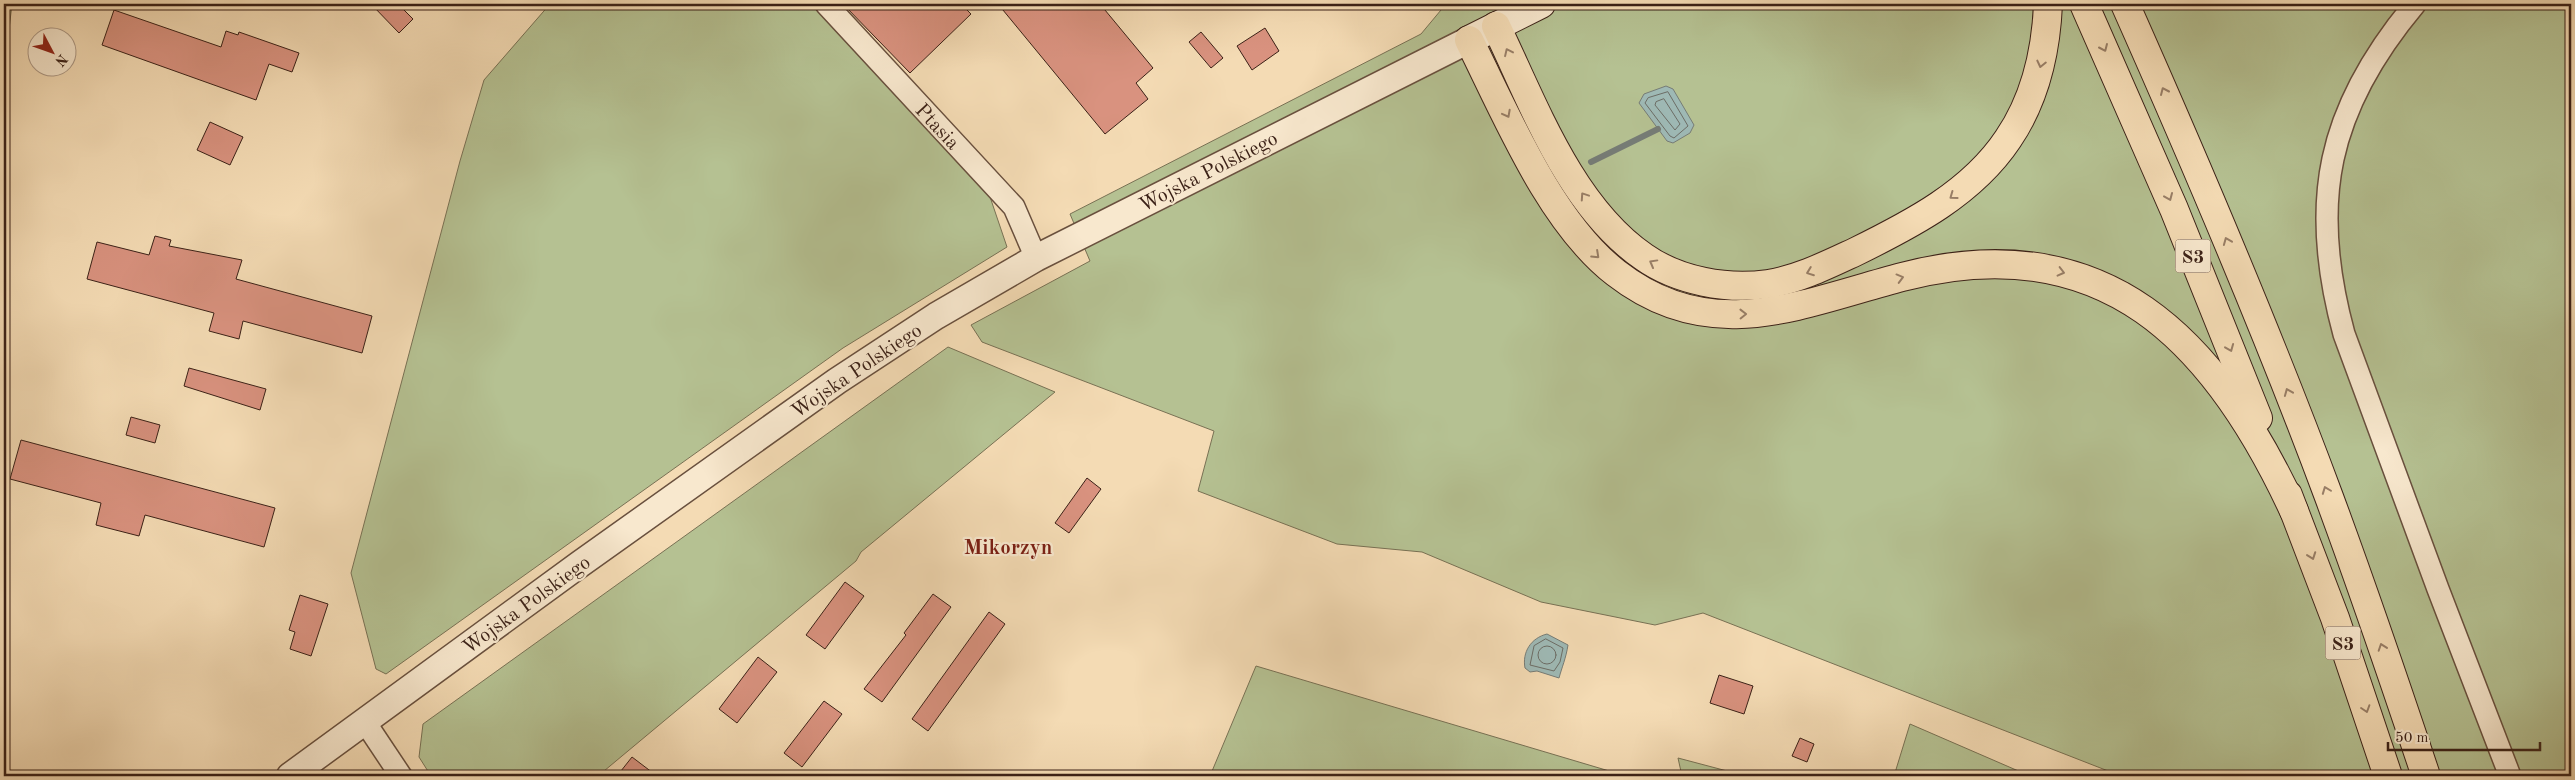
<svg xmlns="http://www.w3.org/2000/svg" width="2575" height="780" viewBox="0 0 2575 780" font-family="'Old Standard TT',serif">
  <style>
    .green { fill: #b5c192; stroke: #787154 }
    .water { fill: #9eb9b5; stroke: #767c76 }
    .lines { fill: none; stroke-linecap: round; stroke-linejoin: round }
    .shore { stroke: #6c6d66; stroke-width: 1 }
    .stream { stroke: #767c76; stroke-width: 6 }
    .building { fill: #d9927f; stroke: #3b2117 }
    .minor-casing { stroke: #69503e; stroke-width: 24 }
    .tertiary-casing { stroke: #69503e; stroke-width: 29 }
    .secondary-casing { stroke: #3b2117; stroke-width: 30 }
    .motorway-casing { stroke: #3b2117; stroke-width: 30 }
    .minor { stroke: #f8e8ce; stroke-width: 21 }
    .tertiary { stroke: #f8e8ce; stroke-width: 26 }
    .secondary { stroke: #f8e8ce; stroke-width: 28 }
    .motorway { stroke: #f4dbb4; stroke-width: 28 }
    .oneway { stroke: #987e66 }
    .labels { text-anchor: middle; stroke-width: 4.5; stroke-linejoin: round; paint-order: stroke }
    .shield { fill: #f8e8ce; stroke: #745d4e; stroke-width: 1 }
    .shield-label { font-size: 19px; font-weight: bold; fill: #3b2117 }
    .street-label { font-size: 20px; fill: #3b2117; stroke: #f8e8ce }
    .neighbourhood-label { font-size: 21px; font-weight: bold; fill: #7a1f14; stroke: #f8e8ce }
  </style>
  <rect width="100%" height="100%" fill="#f4dbb4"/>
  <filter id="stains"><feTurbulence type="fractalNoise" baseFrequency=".004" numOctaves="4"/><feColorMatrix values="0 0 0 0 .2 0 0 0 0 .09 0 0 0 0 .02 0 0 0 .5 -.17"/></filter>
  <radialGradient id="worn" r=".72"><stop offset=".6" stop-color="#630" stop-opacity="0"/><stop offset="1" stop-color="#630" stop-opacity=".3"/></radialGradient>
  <!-- green -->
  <g class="green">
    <path d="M4,4H12L4,72Z"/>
    <path d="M550,4H814L842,37L987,188L1007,247L843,348L386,674L376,669L351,573L460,161L484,80Z"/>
    <path d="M1446,4H2571V776H2121L1703,613L1655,625L1541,602L1422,552L1337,544L1198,491L1214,431L982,342L971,325L1090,261L1070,214L1421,34Z"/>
    <path d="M948,347L1055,392L861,552L856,561L598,776H431L419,757L423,724Z"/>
    <path d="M1256,666L1626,776H1210Z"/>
    <path d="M1910,724L2030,776H1894Z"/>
    <path d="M1678,758L1746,776H1682Z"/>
  </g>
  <!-- water -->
  <g class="water">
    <path d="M1666,86L1673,89L1694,125L1690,133L1673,143L1667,141L1639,103L1644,94Z"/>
    <path d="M1547,634L1568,645C1566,658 1562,667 1559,678L1537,671L1530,672L1525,668C1522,652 1531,638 1547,634Z"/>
  </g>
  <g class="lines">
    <!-- shore -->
    <g class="shore">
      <path d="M1668,92L1688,126L1674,138L1670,136L1645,103L1648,98Z"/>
      <path d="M1664,99L1680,124L1675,130L1655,105L1656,102Z"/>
      <path d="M1546,639L1563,648L1560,662L1554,671L1530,665L1534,646Z"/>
      <circle cx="1547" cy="655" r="9"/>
    </g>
    <!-- stream -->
    <path class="stream" d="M1591,162L1658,129"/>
  </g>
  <!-- building -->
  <g class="building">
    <path d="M371,4H398L413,19L399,33Z"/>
    <path d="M843,4H961L971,14L910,73Z"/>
    <path d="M998,4H1100L1153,68L1136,83L1148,99L1105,134Z"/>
    <path d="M114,10L221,47L226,31L238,35L239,32L299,53L292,72L269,64L256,100L102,45Z"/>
    <path d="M1265,28L1279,51L1252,70L1237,46Z"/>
    <path d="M1201,32L1223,58L1211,68L1189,42Z"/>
    <path d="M210,122L243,137L230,165L197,150Z"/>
    <path d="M155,236L171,240L169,246L242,260L236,279L372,316L362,353L243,321L239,339L209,331L214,313L87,279L97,242L149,255Z"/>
    <path d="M189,368L266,389L260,410L184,386Z"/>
    <path d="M131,417L160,425L155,443L126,435Z"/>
    <path d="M21,440L275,508L264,547L145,515L139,536L96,525L101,503L10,479Z"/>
    <path d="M1087,478L1101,489L1069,533L1055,523Z"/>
    <path d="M845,582L864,596L825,649L806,635Z"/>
    <path d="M933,594L951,607L882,702L864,689L906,635L904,633Z"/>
    <path d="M300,595L328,604L311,656L290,649L295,632L289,630Z"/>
    <path d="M989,612L1005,624L928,731L912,719Z"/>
    <path d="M758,657L777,672L737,723L719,709Z"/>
    <path d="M1719,675L1753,686L1744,714L1710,703Z"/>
    <path d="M824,701L842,714L802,767L784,753Z"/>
    <path d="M1800,738L1814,744L1807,762L1792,756Z"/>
    <path d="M632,757L657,776H617Z"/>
  </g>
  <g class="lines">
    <!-- minor casing -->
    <g class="minor-casing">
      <g id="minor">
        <path d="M826,4L1014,207L1036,258"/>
        <path d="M2415,4C2327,109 2308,202 2344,334L2438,589L2510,776"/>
        <path d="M365,722L401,776"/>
      </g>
    </g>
    <!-- tertiary casing -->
    <g class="tertiary-casing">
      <path id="tertiary" d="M290,776L580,564L837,381L936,316L1036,258L1469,40"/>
    </g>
    <!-- secondary casing -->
    <g class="secondary-casing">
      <path id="secondary" d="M1469,40L1541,4"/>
    </g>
    <!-- motorway casing -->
    <g class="motorway-casing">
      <g id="motorway">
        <path d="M2084,4L2174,209L2258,418"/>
        <path d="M2125,4C2197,166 2267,330 2329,497C2363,589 2395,683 2426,776"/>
        <path d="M1496,26C1534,105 1570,206 1644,257C1678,281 1727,290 1768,284C1799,279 1827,265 1855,252C1912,224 1972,193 2008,139C2036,98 2046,52 2048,4"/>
        <path d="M1469,40C1506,114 1550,222 1616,273C1711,347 1800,304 1902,277C2104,224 2215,340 2294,511"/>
        <path d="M2288,495L2335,618L2388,776"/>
      </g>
    </g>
    <!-- minor -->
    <use href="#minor" class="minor"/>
    <!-- tertiary -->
    <use href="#tertiary" class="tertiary"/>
    <!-- secondary -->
    <use href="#secondary" class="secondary"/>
    <!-- motorway -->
    <use href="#motorway" class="motorway"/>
  </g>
  <!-- one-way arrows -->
  <defs><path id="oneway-chevron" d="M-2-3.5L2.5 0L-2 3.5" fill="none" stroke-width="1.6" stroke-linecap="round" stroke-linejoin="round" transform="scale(1.25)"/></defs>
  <g class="oneway">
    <use href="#oneway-chevron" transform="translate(2104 48) rotate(66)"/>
    <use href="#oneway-chevron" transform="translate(1508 52) rotate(-115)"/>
    <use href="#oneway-chevron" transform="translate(2041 64) rotate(103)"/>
    <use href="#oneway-chevron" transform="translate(2164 91) rotate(-114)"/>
    <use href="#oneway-chevron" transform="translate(1507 114) rotate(62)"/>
    <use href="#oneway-chevron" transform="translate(1584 196) rotate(-124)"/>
    <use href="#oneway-chevron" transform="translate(1953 196) rotate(144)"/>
    <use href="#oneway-chevron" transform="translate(2169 197) rotate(67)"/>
    <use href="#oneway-chevron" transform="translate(2227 241) rotate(-112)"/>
    <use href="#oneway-chevron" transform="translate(1596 255) rotate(43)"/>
    <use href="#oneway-chevron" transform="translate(1653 263) rotate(-151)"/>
    <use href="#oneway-chevron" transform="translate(1810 272) rotate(159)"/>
    <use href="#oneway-chevron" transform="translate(2061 272) rotate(14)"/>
    <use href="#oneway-chevron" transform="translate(1900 278) rotate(-15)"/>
    <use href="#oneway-chevron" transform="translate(1743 314) rotate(-1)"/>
    <use href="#oneway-chevron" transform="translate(2230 348) rotate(68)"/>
    <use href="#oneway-chevron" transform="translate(2288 392) rotate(-112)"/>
    <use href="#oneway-chevron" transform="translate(2326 490) rotate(-111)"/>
    <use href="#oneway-chevron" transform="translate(2312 556) rotate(70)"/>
    <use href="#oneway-chevron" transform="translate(2382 647) rotate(-109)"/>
    <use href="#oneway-chevron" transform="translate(2366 709) rotate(72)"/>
  </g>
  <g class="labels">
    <!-- shield labels -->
    <g class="shield">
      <rect x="2175.5" y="239.5" width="35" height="33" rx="4"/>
      <rect x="2325.5" y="626.5" width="35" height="33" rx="4"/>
    </g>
    <g class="shield-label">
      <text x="2193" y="263">S3</text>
      <text x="2343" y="650">S3</text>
    </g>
    <!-- street labels -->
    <g class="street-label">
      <text transform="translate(938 126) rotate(47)" y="7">Ptasia</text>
      <text transform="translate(1208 171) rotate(-27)" y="7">Wojska Polskiego</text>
      <text transform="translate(856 370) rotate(-34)" y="7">Wojska Polskiego</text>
      <text transform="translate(526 604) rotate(-36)" y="7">Wojska Polskiego</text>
    </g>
    <!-- neighbourhood labels -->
    <g class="neighbourhood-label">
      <text x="1008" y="554">Mikorzyn</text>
    </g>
  </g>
  <!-- margin -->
  <rect width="2575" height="780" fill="none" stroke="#f4dbb4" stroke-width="20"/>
  <rect x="5" y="5" width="2565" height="770" fill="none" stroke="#3b2117" stroke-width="2.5"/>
  <rect x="10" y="10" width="2555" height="760" fill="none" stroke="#3b2117"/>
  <!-- north arrow -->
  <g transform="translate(52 52) rotate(131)"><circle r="24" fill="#f8e8ce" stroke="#ac9885"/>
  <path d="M0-4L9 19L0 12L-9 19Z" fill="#8f2418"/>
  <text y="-8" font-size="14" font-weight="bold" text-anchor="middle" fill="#3b2117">N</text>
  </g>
  <!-- scale -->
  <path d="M2388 742v8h152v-8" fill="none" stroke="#3b2117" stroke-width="2.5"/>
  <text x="2395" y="742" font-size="15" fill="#3b2117" stroke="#f8e8ce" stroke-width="4" paint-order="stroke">50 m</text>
  <rect width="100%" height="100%" filter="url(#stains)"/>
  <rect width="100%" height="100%" fill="url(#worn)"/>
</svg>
